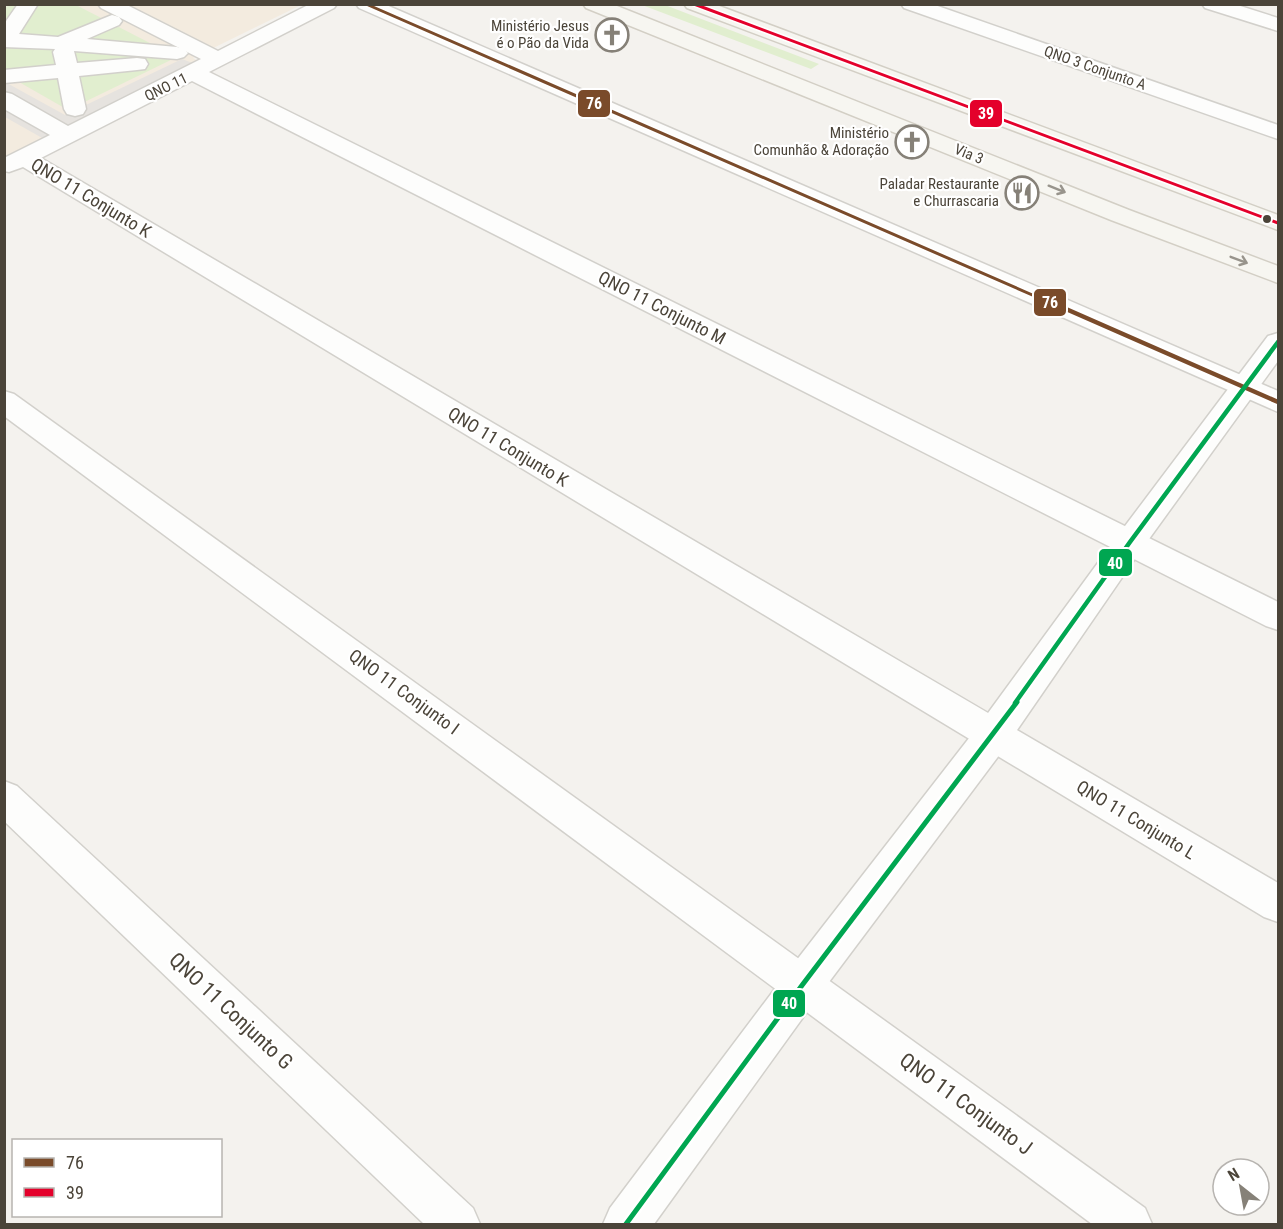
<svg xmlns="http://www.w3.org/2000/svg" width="1283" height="1229" viewBox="0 0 1283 1229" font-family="'Roboto Condensed',sans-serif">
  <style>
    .commercial { fill: #f3ebdf }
    .green { fill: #e1eecf }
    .parking { fill: #e6e3df }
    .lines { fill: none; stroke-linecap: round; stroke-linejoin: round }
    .pedestrian-casing { stroke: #d2d0cb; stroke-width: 3 }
    .minor-casing { stroke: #d2d0cb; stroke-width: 3 }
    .tertiary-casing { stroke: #d2d0cb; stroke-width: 3 }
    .secondary-casing { stroke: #d3cfc5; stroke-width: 3 }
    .pedestrian { fill: #fdfdfc; fill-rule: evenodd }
    .minor { fill: #fdfdfc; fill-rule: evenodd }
    .tertiary { fill: #fdfdfc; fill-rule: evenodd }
    .secondary { fill: #f7f6f1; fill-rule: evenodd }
    .bus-1-far1-casing { stroke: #fff; stroke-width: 6 }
    .bus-1-casing { stroke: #fff; stroke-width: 9 }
    .bus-2-casing { stroke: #fff; stroke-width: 6 }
    .bus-3-far1-casing { stroke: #fff; stroke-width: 9 }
    .bus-3-casing { stroke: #fff; stroke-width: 10 }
    .bus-1-far1 { stroke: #7a4b2a; stroke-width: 3 }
    .bus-1 { stroke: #7a4b2a; stroke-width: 4.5 }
    .bus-2 { stroke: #e4002b; stroke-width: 3 }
    .bus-3-far1 { stroke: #00a651; stroke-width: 4.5 }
    .bus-3 { stroke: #00a651; stroke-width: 5 }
    .oneway { stroke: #98948c }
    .bus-dot { fill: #4b4439; stroke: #fff; stroke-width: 2 }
    .labels { text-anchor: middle; stroke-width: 4.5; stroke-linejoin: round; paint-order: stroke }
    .far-poi-label { font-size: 15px; fill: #4b4439; stroke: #fff; text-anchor: end }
    .far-street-label { font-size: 15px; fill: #4b4439; stroke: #fff }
    .street-label { font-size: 18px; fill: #4b4439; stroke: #fff }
    .near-street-label { font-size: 21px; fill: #4b4439; stroke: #fff }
    .line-badge { stroke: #fff; stroke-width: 2 }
    .badge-label { font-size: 16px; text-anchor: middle; font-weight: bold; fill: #fff }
  </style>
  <rect width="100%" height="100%" fill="#f4f2ee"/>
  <!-- commercial -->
  <path class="commercial" d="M5,5H301L193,58L200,62L5,159Z"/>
  <!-- green -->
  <g class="green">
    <path d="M11,5H76L177,57L68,110L5,74V7Z"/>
    <path d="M642,5H665L819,64L811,69Z"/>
  </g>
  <!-- parking -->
  <path class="parking" d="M182,59L195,64L44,139L5,117V82L65,115Z"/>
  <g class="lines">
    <!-- pedestrian casing -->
    <g class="pedestrian-casing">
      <path id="pedestrian" d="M18,4H38L19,34L58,37L112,15L119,17L122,21L119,25L87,39L177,47L184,49L188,53L184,57L177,59L74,51L77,63L137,58L145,59L148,64L145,69L137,70L79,76L86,109L83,114L75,116L67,114L64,109L58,78L4,83V70L56,65L53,52L55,49L4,47V24Z"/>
    </g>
    <!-- minor casing -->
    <g class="minor-casing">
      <g id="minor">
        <path d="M98,4H125L218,51L310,4H337L334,8L209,72L1278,602V630L1266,626L192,81L41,158L1278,883V922L1264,917L23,167L9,172L4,171V158L50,135L4,109V92L12,94L68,126L201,59L101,8Z"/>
        <path d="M356,4H384L1278,391V412L359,8Z"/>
        <path d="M901,4H932L1278,125V139L904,8Z"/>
        <path d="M1202,4H1234L1278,18V31L1205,8Z"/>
        <path d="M4,391L14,394L1145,1208L1152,1224H1092L4,416Z"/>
        <path d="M4,781L17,786L473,1208L480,1224H424L4,821Z"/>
      </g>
    </g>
    <!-- tertiary casing -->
    <g class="tertiary-casing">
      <path id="tertiary" d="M1278,333V361L1141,550L1006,746L817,998L654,1224H603L610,1208L789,970L980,724L1119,534L1268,336Z"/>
    </g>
    <!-- secondary casing -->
    <g class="secondary-casing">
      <g id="secondary">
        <path d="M583,4H612L1129,210L1278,266V283L1111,220L586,8Z"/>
        <path d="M684,4H714L1278,215V230L687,8Z"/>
      </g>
    </g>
    <!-- pedestrian -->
    <use href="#pedestrian" class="pedestrian"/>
    <!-- minor -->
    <use href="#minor" class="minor"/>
    <!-- tertiary -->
    <use href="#tertiary" class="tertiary"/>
    <!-- secondary -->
    <use href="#secondary" class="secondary"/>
    <!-- bus-1-far1 casing -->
    <g class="bus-1-far1-casing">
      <path id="bus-1-far1" d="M366,4L1053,304"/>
    </g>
    <!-- bus-1 casing -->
    <g class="bus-1-casing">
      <path id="bus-1" d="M1050,302L1278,402"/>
    </g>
    <!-- bus-2 casing -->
    <g class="bus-2-casing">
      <path id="bus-2" d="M694,4L1278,223"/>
    </g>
    <!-- bus-3-far1 casing -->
    <g class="bus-3-far1-casing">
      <path id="bus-3-far1" d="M1015,703L1130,542L1278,342"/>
    </g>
    <!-- bus-3 casing -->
    <g class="bus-3-casing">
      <path id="bus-3" d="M626,1224L803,984L1017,702"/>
    </g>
    <!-- bus-1-far1 -->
    <use href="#bus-1-far1" class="bus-1-far1"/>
    <!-- bus-1 -->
    <use href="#bus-1" class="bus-1"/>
    <!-- bus-2 -->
    <use href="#bus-2" class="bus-2"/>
    <!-- bus-3-far1 -->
    <use href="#bus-3-far1" class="bus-3-far1"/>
    <!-- bus-3 -->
    <use href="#bus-3" class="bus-3"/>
  </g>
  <!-- one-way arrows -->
  <defs><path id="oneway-shaft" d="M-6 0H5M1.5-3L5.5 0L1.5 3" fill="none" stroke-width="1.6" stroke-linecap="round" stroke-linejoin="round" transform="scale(1.5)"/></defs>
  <g class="oneway">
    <use href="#oneway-shaft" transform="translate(1057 189) rotate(22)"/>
    <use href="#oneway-shaft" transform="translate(1239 260) rotate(21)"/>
  </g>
  <!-- icons -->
  <defs>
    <g id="church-ring" transform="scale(1.725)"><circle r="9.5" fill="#fff" stroke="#868178" stroke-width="1.5"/><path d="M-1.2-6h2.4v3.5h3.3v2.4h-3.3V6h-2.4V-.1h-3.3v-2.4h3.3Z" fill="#868178"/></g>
    <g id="restaurant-ring" transform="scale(1.725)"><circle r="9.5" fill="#fff" stroke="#868178" stroke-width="1.5"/><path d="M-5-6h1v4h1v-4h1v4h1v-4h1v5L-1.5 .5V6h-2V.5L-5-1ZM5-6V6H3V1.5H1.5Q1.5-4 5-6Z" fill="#868178"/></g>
  </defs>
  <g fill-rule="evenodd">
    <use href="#church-ring" x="612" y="35"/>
    <use href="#church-ring" x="912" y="142"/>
    <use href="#restaurant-ring" x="1022" y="193"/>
  </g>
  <!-- markers -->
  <circle class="bus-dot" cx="1267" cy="219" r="5"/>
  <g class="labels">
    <!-- far-poi labels -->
    <g class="far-poi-label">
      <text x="589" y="31">Ministério Jesus<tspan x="589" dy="17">é o Pão da Vida</tspan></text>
      <text x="889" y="138">Ministério<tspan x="889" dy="17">Comunhão &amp; Adoração</tspan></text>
      <text x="999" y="189">Paladar Restaurante<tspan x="999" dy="17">e Churrascaria</tspan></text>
    </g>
    <!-- far-street labels -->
    <g class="far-street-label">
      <text transform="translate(1095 68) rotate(19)" y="5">QNO 3 Conjunto A</text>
      <text transform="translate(166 87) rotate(-26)" y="5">QNO 11</text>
      <text transform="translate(969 154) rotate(22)" y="5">Via 3</text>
    </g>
    <!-- street labels -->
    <g class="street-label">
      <text transform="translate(91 198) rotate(31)" y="6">QNO 11 Conjunto K</text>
      <text transform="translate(662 308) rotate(27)" y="6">QNO 11 Conjunto M</text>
      <text transform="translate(508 447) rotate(31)" y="6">QNO 11 Conjunto K</text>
      <text transform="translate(404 692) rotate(36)" y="6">QNO 11 Conjunto I</text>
      <text transform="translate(1136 820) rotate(31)" y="6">QNO 11 Conjunto L</text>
    </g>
    <!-- near-street labels -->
    <g class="near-street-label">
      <text transform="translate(231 1011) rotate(43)" y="7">QNO 11 Conjunto G</text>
      <text transform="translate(966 1104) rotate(36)" y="7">QNO 11 Conjunto J</text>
    </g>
  </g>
  <g class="line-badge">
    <rect x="577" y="89" width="34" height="29" rx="6" fill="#7a4b2a"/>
    <rect x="969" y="99" width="34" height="29" rx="6" fill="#e4002b"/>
    <rect x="1033" y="288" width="34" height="29" rx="6" fill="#7a4b2a"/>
    <rect x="1098" y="548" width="35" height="29" rx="6" fill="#00a651"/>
    <rect x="772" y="989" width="34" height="29" rx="6" fill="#00a651"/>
  </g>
  <g class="badge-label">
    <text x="594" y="109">76</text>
    <text x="986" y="119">39</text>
    <text x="1050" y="308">76</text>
    <text x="1115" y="569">40</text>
    <text x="789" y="1009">40</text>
  </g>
  <!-- border -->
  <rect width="1283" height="1229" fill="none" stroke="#4b4439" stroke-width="12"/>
  <!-- legend -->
  <rect x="12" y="1139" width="210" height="78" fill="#ffffff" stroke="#b7b4b0" stroke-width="1.5"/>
  <rect x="24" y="1158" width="30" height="9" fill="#7a4b2a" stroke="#b7b4b0" stroke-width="1.5"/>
  <text x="66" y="1169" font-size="18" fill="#4b4439">76</text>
  <rect x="24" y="1188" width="30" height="9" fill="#e4002b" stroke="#b7b4b0" stroke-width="1.5"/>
  <text x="66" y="1199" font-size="18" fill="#4b4439">39</text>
  <!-- north arrow -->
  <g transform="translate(1241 1187) rotate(329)"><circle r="28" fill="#ffffff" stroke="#b7b4b0" stroke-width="1.5"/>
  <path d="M0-4.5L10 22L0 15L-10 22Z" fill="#868178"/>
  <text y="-9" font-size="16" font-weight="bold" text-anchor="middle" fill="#4b4439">N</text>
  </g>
</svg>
